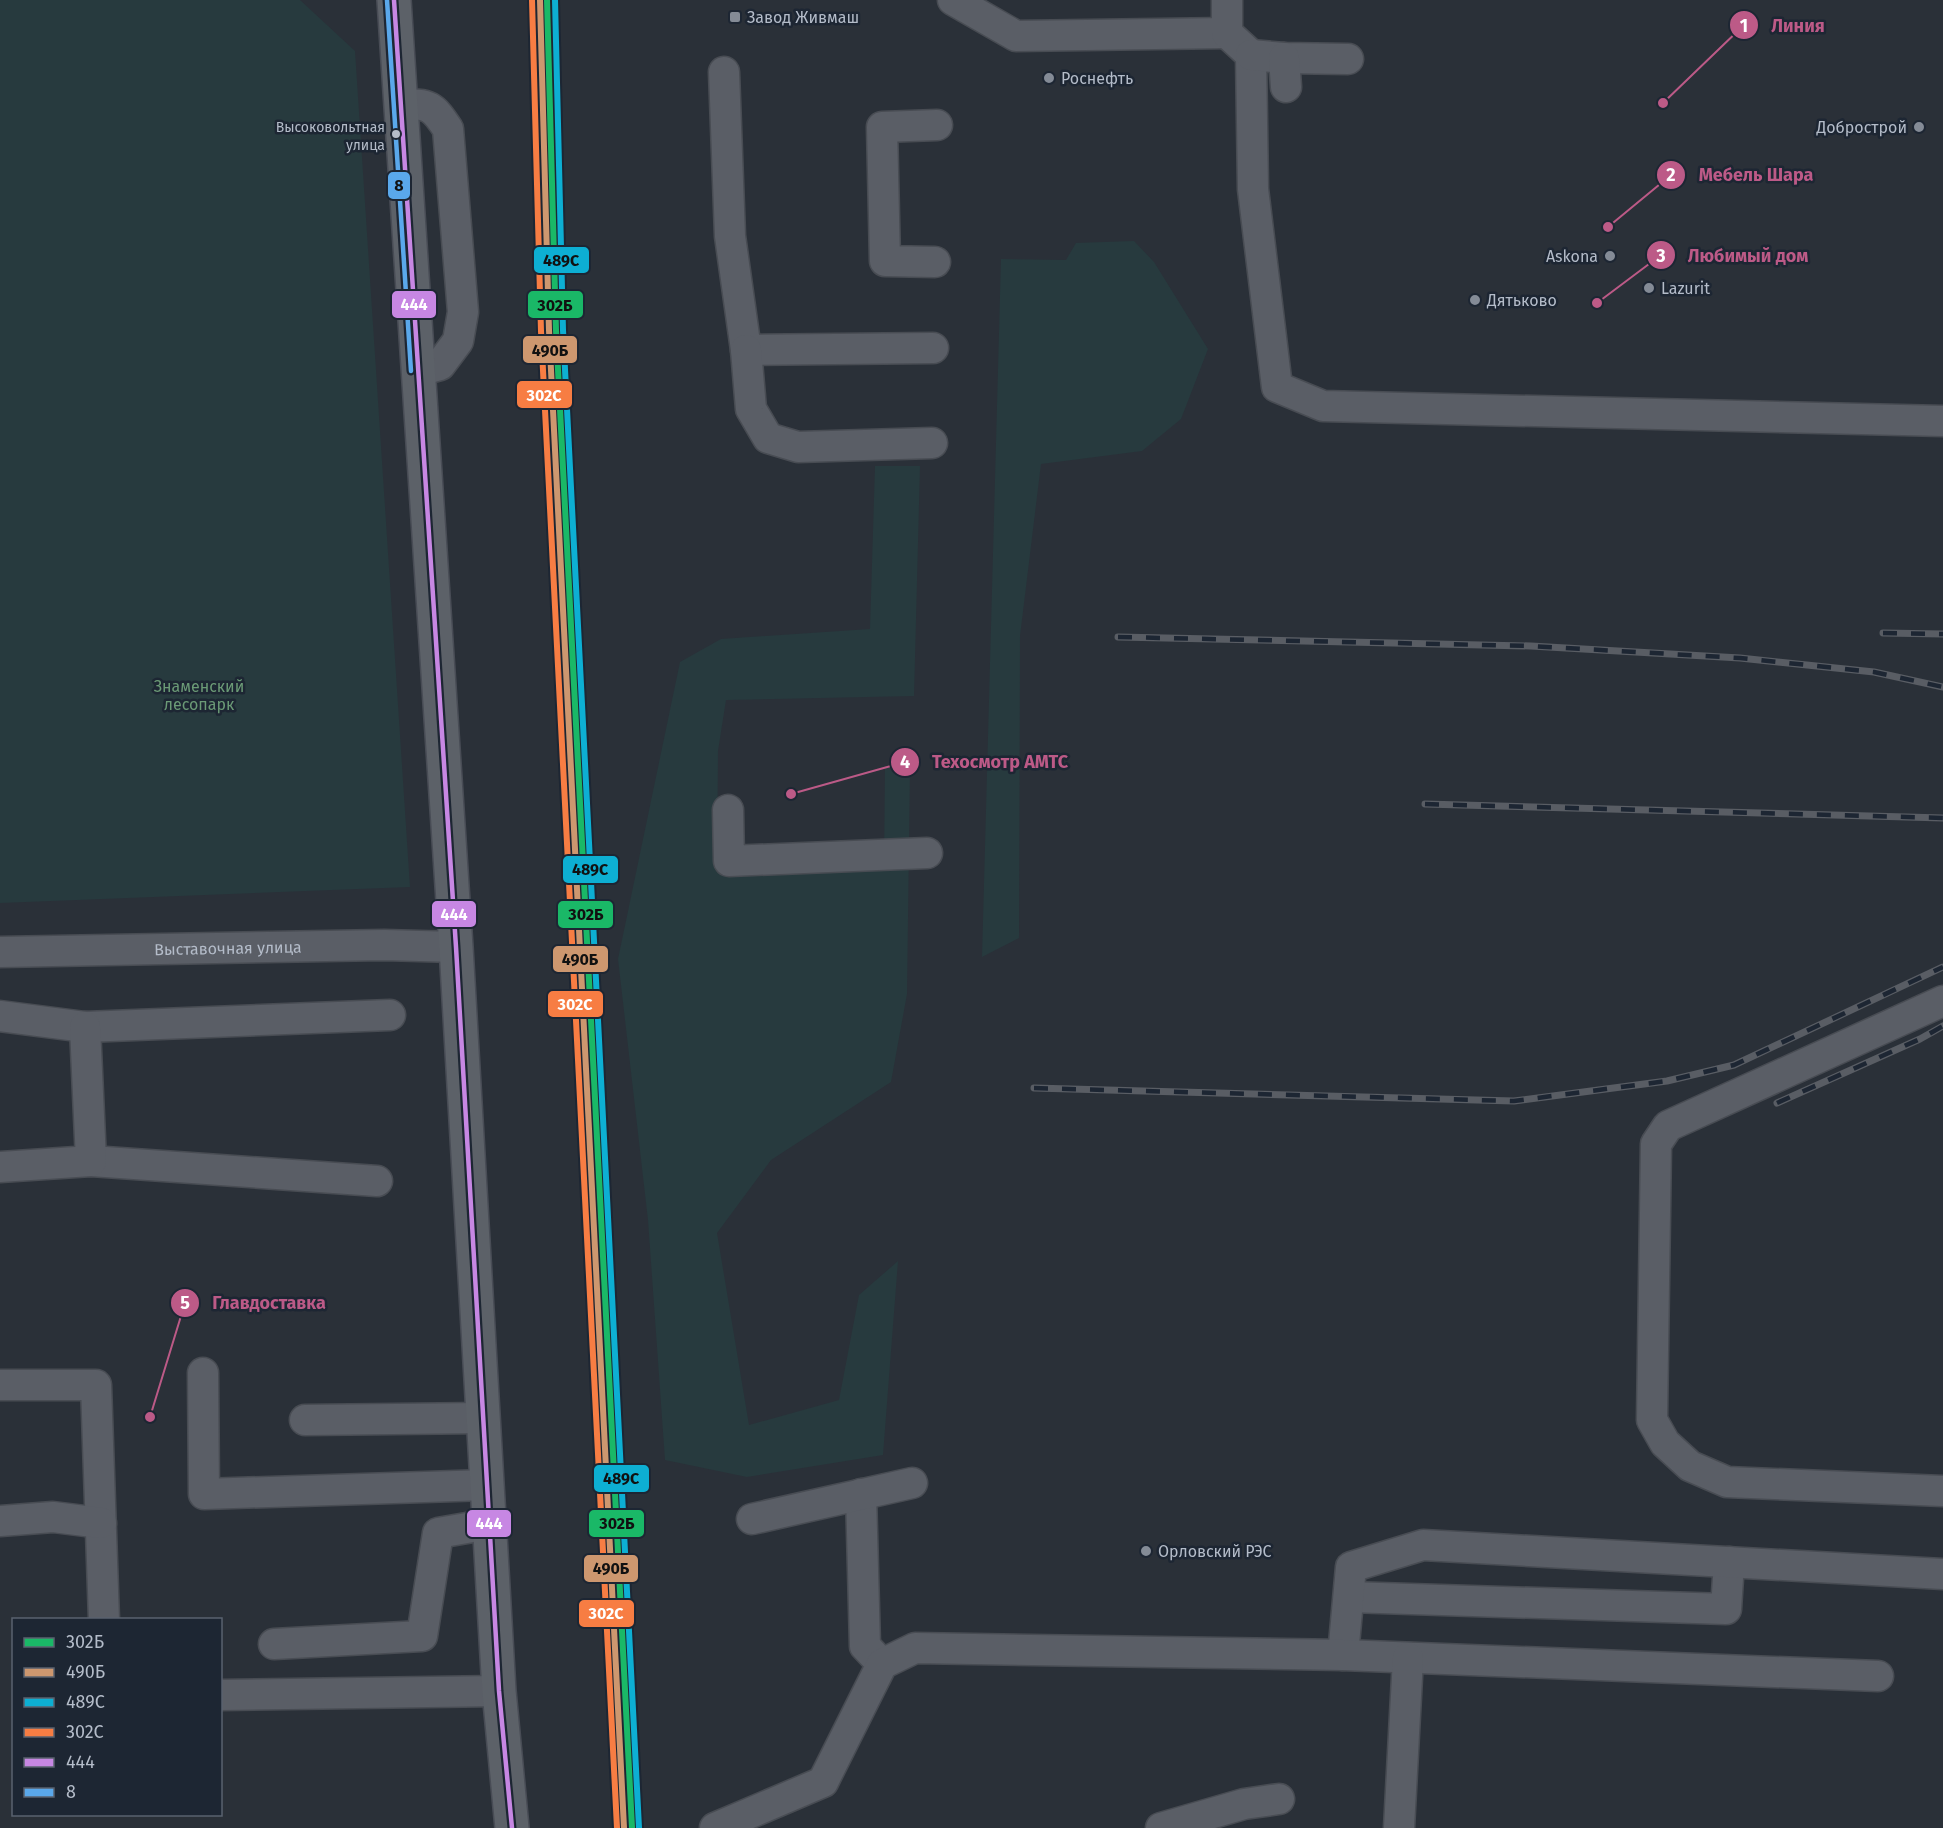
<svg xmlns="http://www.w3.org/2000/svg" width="1943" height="1828" viewBox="0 0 1943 1828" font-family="'Fira Sans',sans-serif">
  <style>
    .green { fill: #273a3e }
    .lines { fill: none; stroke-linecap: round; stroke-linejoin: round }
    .minor-casing { stroke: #484c53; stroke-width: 33 }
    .major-casing { stroke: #484c55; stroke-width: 36 }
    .minor { stroke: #5a5e66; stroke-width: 30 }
    .major { stroke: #5c6168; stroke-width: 33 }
    .rail-casing { stroke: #595d64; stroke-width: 7 }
    .rail { stroke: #1d2633; stroke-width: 4.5; stroke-dasharray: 14; stroke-linecap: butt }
    .bus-1-casing { stroke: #1d2633; stroke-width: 9 }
    .bus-2-casing { stroke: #1d2633; stroke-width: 9 }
    .bus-1 { stroke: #c787e3; stroke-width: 4.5 }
    .bus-2 { stroke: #5aa8eb; stroke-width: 4.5 }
    .rail-1-casing { stroke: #1d2633; stroke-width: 10 }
    .rail-2-casing { stroke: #1d2633; stroke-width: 10 }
    .rail-3-casing { stroke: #1d2633; stroke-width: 10 }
    .rail-4-casing { stroke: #1d2633; stroke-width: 10 }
    .rail-1 { stroke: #1ab867; stroke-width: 6 }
    .rail-2 { stroke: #cd976f; stroke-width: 6 }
    .rail-3 { stroke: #0dafd3; stroke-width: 6 }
    .rail-4 { stroke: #f77d43; stroke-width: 6 }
    .poi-dot { fill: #848b96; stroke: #1d2633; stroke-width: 2 }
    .bus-dot { fill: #b4bcc9; stroke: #1d2633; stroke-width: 2 }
    .labels { text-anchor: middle; stroke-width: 5; stroke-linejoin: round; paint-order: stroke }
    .bus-label { font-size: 14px; fill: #b4bcc9; stroke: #1d2633; text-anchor: end }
    .poi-label { font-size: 16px; fill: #b4bcc9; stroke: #1d2633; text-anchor: start }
    .park-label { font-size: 16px; fill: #6b9a76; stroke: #1d2633 }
    .street-label { font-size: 16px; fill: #b4bcc9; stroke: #1d2633 }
    .leader { fill: none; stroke: #bc5a87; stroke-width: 2 }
    .callout-dot { fill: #bc5a87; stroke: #1d2633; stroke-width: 2 }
    .mark-label { font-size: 18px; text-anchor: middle; font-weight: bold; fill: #fff }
    .callout-label { font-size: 18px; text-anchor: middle; font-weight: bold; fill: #bc5a87; stroke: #1d2633; stroke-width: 5; stroke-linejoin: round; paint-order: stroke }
    .line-badge { stroke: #1d2633; stroke-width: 2 }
    .badge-label { font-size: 16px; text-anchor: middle; font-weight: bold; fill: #fff }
    .pale-badge-label { font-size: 16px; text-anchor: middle; font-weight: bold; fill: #111 }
  </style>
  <rect width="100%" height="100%" fill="#2a3038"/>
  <!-- green -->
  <g class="green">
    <path d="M0,0H300L355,51L410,887L0,903Z"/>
    <path d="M1134,241L1154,262L1208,349L1181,419L1142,451L1041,464L1020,636L1019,938L982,957L1001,259L1066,260L1076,243Z"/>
    <path d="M875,466H920L914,696L726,700L718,751L717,870L884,866L885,766L910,768L907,994L891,1082L771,1160L717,1233L749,1425L839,1400L859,1295L898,1261L883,1455L747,1477L665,1460L648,1220L618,959L680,662L721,639L870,629Z"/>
  </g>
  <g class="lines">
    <!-- minor casing -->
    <g class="minor-casing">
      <g id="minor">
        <path d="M953,0L1016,36L1227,33"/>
        <path d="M1227,0V33L1251,55L1253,189L1277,387L1323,406L1943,421"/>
        <path d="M1251,55L1284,58L1348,59"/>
        <path d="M1284,58L1286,87"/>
        <path d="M724,72L730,236L746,350L933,348"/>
        <path d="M401,105C429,103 433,106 448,129L463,312L458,341L440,365L418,371"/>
        <path d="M935,262L885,261L882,127L937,125"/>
        <path d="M746,350L751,409L768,438L798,447L932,443"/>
        <path d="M728,810L729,861L927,853"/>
        <path id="s1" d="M0,952L384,945L456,947"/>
        <path d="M1943,1001L1668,1126L1656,1144L1652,1420L1665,1443L1690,1466L1727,1482L1943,1491"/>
        <path d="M0,1016L85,1027L390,1015"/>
        <path d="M91,1161L377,1181"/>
        <path d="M0,1167L91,1161L85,1027"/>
        <path d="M203,1373L204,1494L487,1485"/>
        <path d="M0,1385H96L104,1620"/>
        <path d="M305,1420L484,1418"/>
        <path d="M861,1494L865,1646L882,1664"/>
        <path d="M752,1519L912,1483"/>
        <path d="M0,1521L53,1517L101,1523"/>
        <path d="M1349,1597L1726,1609L1729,1562"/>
        <path d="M274,1644L422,1636L438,1533L490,1524"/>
        <path d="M1343,1655L1351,1567L1423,1545L1943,1574"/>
        <path d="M220,1695L499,1691"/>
        <path d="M715,1828L823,1782L882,1664L915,1648L1343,1655L1878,1676"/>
        <path d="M1161,1828L1244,1804L1279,1799"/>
        <path d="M1399,1828L1408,1658"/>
      </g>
    </g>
    <!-- major casing -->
    <g class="major-casing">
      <path id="major" d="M394,0L456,947L499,1691L512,1828"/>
    </g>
    <!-- minor -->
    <use href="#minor" class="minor"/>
    <!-- major -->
    <use href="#major" class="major"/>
    <!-- rail casing -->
    <g class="rail-casing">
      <g id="rail">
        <path d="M1883,633L1943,634"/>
        <path d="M1118,637L1531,646L1740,658L1874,672L1943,687"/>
        <path d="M1425,804L1943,818"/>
        <path d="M1034,1088L1514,1101L1667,1081L1734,1065L1943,967"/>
        <path d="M1777,1103L1920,1039L1943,1026"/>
      </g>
    </g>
    <!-- rail -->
    <use href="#rail" class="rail"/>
    <!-- bus-1 casing -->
    <g class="bus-1-casing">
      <path id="bus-1" d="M394,0L456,947L499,1691L512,1828"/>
    </g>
    <!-- bus-2 casing -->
    <g class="bus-2-casing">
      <path id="bus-2" d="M387,0L411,371"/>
    </g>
    <!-- bus-1 -->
    <use href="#bus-1" class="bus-1"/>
    <!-- bus-2 -->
    <use href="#bus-2" class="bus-2"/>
    <!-- rail-1 casing -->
    <g class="rail-1-casing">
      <path id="rail-1" d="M547,0L556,330L632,1828"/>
    </g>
    <!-- rail-2 casing -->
    <g class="rail-2-casing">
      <path id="rail-2" d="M540,0L549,330L624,1828"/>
    </g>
    <!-- rail-3 casing -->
    <g class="rail-3-casing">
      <path id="rail-3" d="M555,0L563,330L639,1828"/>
    </g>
    <!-- rail-4 casing -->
    <g class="rail-4-casing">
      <path id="rail-4" d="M532,0L541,331L617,1828"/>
    </g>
    <!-- rail-1 -->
    <use href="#rail-1" class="rail-1"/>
    <!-- rail-2 -->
    <use href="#rail-2" class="rail-2"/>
    <!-- rail-3 -->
    <use href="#rail-3" class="rail-3"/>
    <!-- rail-4 -->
    <use href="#rail-4" class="rail-4"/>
  </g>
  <!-- markers -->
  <g class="poi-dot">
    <rect x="729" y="11" width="12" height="12" rx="3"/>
    <circle cx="1049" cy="78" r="6"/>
    <circle cx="1919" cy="127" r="6"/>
    <circle cx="1610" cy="256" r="6"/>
    <circle cx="1649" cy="288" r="6"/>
    <circle cx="1475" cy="300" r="6"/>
    <circle cx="1146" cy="1551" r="6"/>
  </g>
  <circle class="bus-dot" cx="396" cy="134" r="5"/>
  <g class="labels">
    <!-- bus labels -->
    <g class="bus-label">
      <text x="385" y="132">Высоковольтная<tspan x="385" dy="18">улица</tspan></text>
    </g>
    <!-- poi labels -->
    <g class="poi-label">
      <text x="747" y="23">Завод Живмаш</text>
      <text x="1061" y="84">Роснефть</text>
      <text x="1907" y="133" text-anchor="end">Добрострой</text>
      <text x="1598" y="262" text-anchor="end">Askona</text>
      <text x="1661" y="294">Lazurit</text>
      <text x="1487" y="306">Дятьково</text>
      <text x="1158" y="1557">Орловский РЭС</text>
    </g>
    <!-- park labels -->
    <g class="park-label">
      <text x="199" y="692">Знаменский<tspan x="199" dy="18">лесопарк</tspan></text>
    </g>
    <!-- street labels -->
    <g class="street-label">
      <text dy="6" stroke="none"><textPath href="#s1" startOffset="228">Выставочная улица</textPath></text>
    </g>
  </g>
  <!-- callouts -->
  <path class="leader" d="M1663 103L1744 25M1608 227L1671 175M1597 303L1661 255M791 794L905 762M150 1417L185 1303"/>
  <g class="callout-dot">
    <circle cx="1663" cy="103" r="6"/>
    <circle cx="1608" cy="227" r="6"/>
    <circle cx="1597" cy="303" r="6"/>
    <circle cx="791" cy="794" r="6"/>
    <circle cx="150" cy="1417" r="6"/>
    <circle cx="1744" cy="25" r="15"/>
    <circle cx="1671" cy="175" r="15"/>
    <circle cx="1661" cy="255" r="15"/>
    <circle cx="905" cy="762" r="15"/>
    <circle cx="185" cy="1303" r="15"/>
  </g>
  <g class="mark-label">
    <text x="1744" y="32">1</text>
    <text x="1671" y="181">2</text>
    <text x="1661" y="262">3</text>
    <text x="905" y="768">4</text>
    <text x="185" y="1309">5</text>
  </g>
  <g class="callout-label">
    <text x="1798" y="32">Линия</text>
    <text x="1756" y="181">Мебель Шара</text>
    <text x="1748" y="262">Любимый дом</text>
    <text x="1000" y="768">Техосмотр АМТС</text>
    <text x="269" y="1309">Главдоставка</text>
  </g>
  <g class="line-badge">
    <rect x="387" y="171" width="24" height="29" rx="6" fill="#5aa8eb"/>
    <rect x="533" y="246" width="57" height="28" rx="6" fill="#0dafd3"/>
    <rect x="391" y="290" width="46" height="29" rx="6" fill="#c787e3"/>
    <rect x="527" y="290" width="57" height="29" rx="6" fill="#1ab867"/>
    <rect x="522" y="335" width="56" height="29" rx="6" fill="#cd976f"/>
    <rect x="516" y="380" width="57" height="29" rx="6" fill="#f77d43"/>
    <rect x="562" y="855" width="57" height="29" rx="6" fill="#0dafd3"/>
    <rect x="431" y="900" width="46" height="28" rx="6" fill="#c787e3"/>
    <rect x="557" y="900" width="57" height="29" rx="6" fill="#1ab867"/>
    <rect x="552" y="945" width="57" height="28" rx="6" fill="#cd976f"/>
    <rect x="547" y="990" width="57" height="28" rx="6" fill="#f77d43"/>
    <rect x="593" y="1464" width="57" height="29" rx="6" fill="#0dafd3"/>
    <rect x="588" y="1509" width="57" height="29" rx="6" fill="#1ab867"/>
    <rect x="466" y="1509" width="46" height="29" rx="6" fill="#c787e3"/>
    <rect x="583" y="1554" width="56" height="29" rx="6" fill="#cd976f"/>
    <rect x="578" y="1599" width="57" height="29" rx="6" fill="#f77d43"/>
  </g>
  <g class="badge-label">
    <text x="414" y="310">444</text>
    <text x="544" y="401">302С</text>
    <text x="454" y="920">444</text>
    <text x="575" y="1010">302С</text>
    <text x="489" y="1529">444</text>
    <text x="606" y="1619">302С</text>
  </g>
  <g class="pale-badge-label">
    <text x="399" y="191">8</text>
    <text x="561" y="266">489С</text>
    <text x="555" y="311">302Б</text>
    <text x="550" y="356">490Б</text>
    <text x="590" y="875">489С</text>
    <text x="586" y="920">302Б</text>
    <text x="580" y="965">490Б</text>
    <text x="621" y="1484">489С</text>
    <text x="617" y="1529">302Б</text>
    <text x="611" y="1574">490Б</text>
  </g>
  <!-- legend -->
  <rect x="12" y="1618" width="210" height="198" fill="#1d2633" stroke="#59626f" stroke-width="1.5"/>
  <rect x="24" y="1638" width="30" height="9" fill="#1ab867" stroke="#59626f" stroke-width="1.5"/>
  <text x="66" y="1648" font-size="18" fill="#b4bcc9">302Б</text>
  <rect x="24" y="1668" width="30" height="9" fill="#cd976f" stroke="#59626f" stroke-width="1.5"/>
  <text x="66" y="1678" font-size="18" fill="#b4bcc9">490Б</text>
  <rect x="24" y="1698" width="30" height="9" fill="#0dafd3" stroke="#59626f" stroke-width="1.5"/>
  <text x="66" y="1708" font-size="18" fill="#b4bcc9">489С</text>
  <rect x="24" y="1728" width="30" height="9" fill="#f77d43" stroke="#59626f" stroke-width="1.5"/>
  <text x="66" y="1738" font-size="18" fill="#b4bcc9">302С</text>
  <rect x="24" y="1758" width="30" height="9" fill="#c787e3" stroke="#59626f" stroke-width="1.5"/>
  <text x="66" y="1768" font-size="18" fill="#b4bcc9">444</text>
  <rect x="24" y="1788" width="30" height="9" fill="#5aa8eb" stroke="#59626f" stroke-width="1.5"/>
  <text x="66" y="1798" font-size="18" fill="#b4bcc9">8</text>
</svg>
